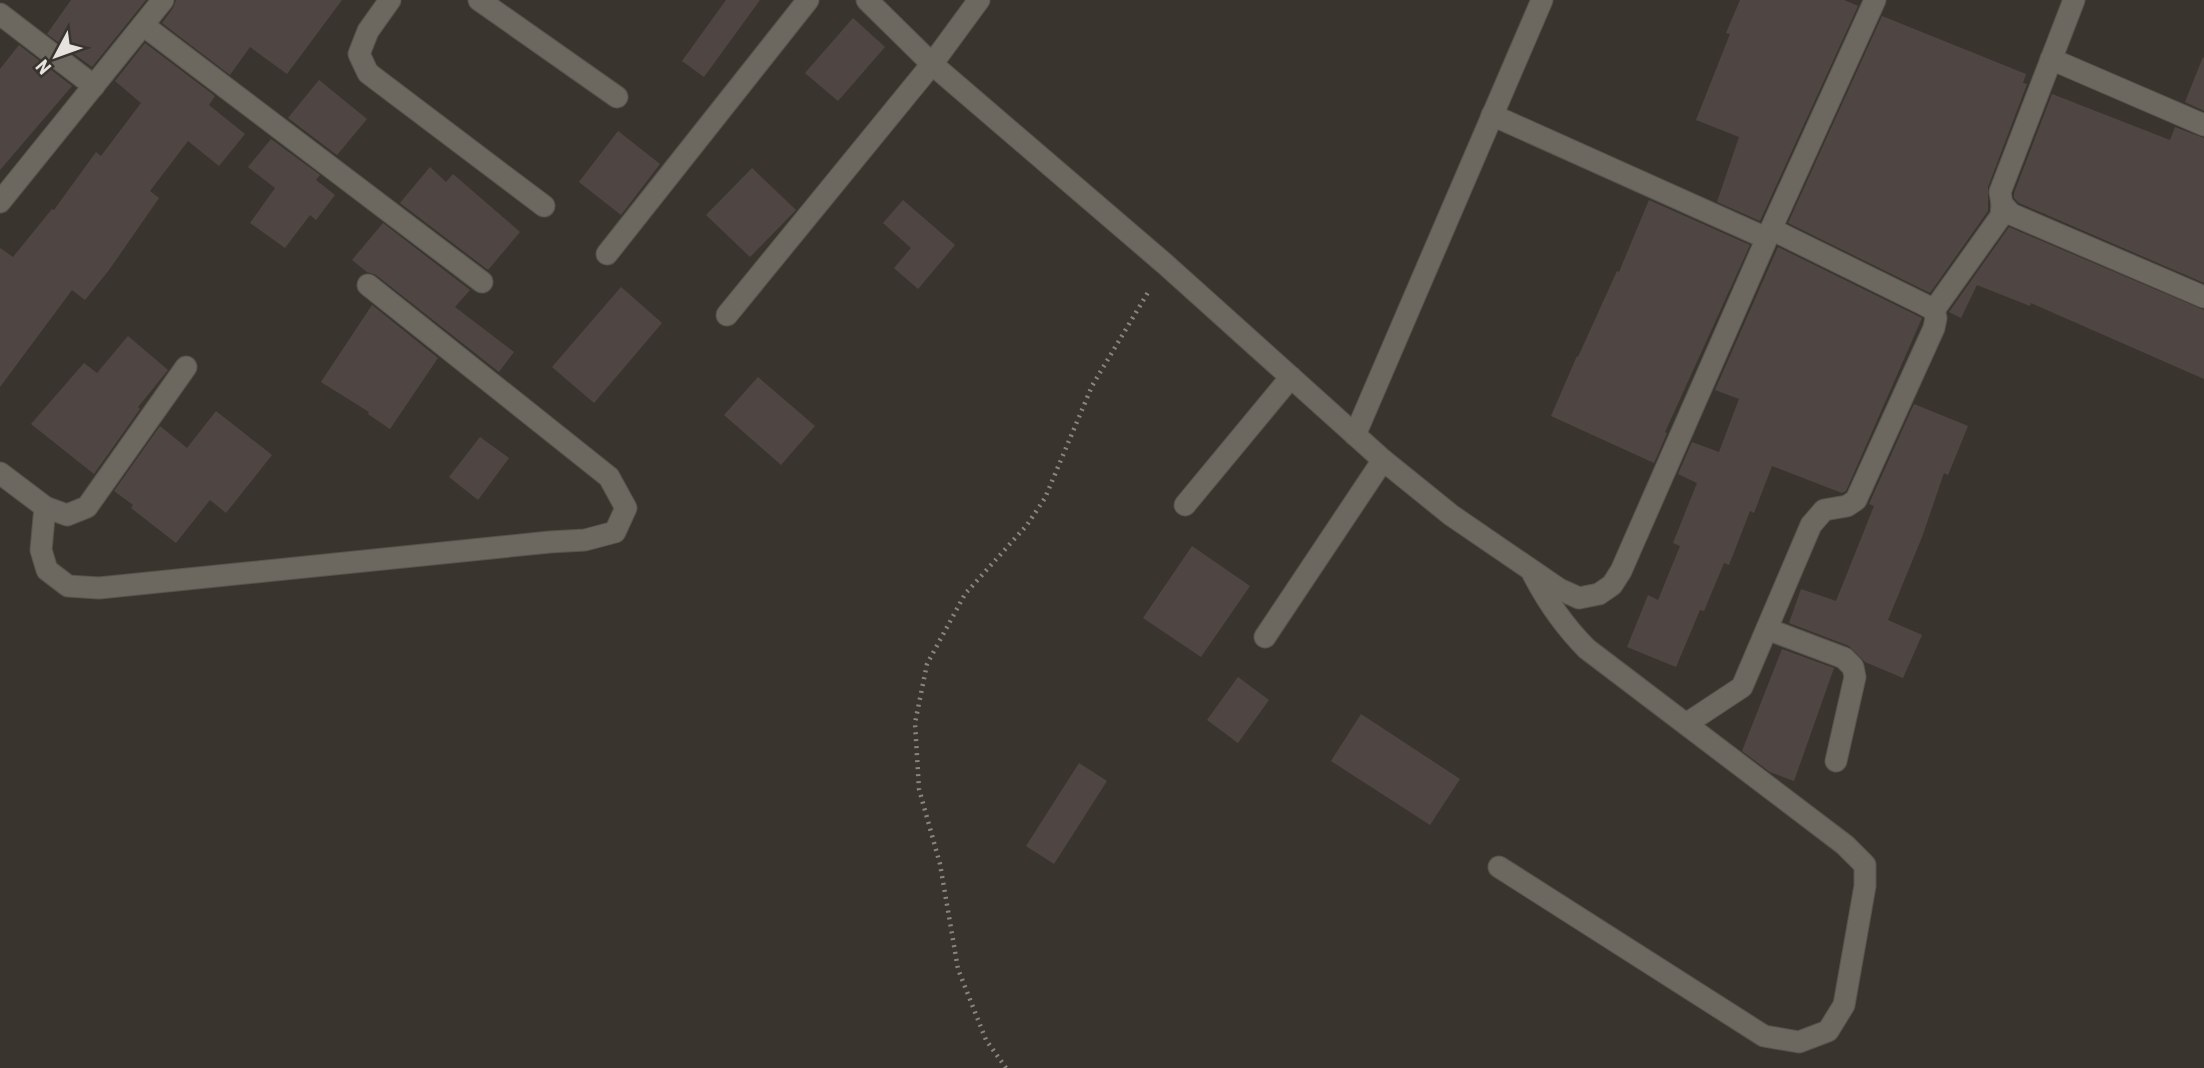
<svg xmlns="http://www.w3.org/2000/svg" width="2204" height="1068" viewBox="0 0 2204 1068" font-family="'Roboto Condensed',sans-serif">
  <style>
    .building { fill: #4f4644 }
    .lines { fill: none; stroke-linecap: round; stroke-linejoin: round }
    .minor-casing { stroke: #57544e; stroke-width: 23 }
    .path { stroke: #88857f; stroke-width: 4.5; stroke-dasharray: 2 5; stroke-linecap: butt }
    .minor { stroke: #6c6860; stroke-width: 21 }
  </style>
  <rect width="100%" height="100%" fill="#39352e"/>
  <!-- building -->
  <g class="building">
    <path d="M71,0H146L92,67L47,34Z"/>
    <path d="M176,0H342L287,74L250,47L230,75L162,23L173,8Z"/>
    <path d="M726,0H760L704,77L682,61Z"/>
    <path d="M1740,0H1844L1858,6L1760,221L1717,202L1739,137L1696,120L1730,34L1726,33Z"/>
    <path d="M1882,16L2026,74L2023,83L2027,84L1988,187V211L1930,293L1788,223Z"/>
    <path d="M853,18L885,47L838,101L805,73Z"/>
    <path d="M145,43L215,96L209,105L245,134L219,166L188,141L150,191L159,198L109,270L85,300L72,290L0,387V248L13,257L52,209L54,210L96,152L101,156L141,103L115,81Z"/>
    <path d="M19,45L72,86L0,170V69Z"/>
    <path d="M2203,57L2204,58V111L2185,102Z"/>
    <path d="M319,80L367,119L337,155L288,118Z"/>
    <path d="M2052,94L2170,140L2175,127L2204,138V283L2019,203L2014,198V193Z"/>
    <path d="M618,131L660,164L621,215L579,182Z"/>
    <path d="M271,139L320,175L316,180L335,195L316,220L310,215L285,248L250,223L275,188L248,167Z"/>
    <path d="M430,167L446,182L453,174L520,232L488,270L400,203Z"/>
    <path d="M752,168L796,210L750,257L706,215Z"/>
    <path d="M903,200L955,245L918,289L894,268L911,248L883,223Z"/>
    <path d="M1649,200L1750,245L1665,432L1667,433L1654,463L1551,416L1577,356L1578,357L1617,271L1619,272Z"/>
    <path d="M383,223L470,290L455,307L514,352L499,372L376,275L367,272L352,260Z"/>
    <path d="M2009,227L2204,310V379L2031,303L2030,306L1977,285L1961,318L1949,312Z"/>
    <path d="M1778,247L1922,318L1846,491L1842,493L1772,466L1754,513L1750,511L1729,565L1724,563L1704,611L1700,610L1676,667L1627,647L1648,595L1658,600L1680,546L1673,543L1697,483L1678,474L1692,442L1719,452L1739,399L1715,390Z"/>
    <path d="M621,287L662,323L594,403L552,367Z"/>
    <path d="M372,305L438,358L390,429L368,414L369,412L321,382Z"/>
    <path d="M128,336L168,370L138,407L140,409L94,474L31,424L84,363L97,373Z"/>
    <path d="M758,377L815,426L781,465L724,415Z"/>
    <path d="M1914,404L1968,426L1948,475L1944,473L1922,537L1888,620L1922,635L1903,678L1865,662L1849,646L1789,623L1801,589L1836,601L1874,506L1869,504Z"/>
    <path d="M216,411L272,455L226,513L210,500L176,543L131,508L133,505L114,491L160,426L187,448Z"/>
    <path d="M480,437L509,458L478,500L449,477Z"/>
    <path d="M1192,546L1250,586L1201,657L1143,618Z"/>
    <path d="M1782,649L1834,668L1794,781L1770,772L1742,751Z"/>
    <path d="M1238,677L1269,700L1238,743L1207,720Z"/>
    <path d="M1361,714L1460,779L1430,825L1331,761Z"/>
    <path d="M1079,763L1107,781L1054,864L1026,846Z"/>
  </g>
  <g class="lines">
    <!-- minor casing -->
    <g class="minor-casing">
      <g id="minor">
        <path d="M390,0L368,31L359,54L368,73L544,206"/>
        <path d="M479,0L617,97"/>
        <path d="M867,0L932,64L1165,264L1383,460L1451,515L1559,589L1579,598L1599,594L1612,585L1621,571L1771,229L1875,0"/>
        <path d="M2074,0L2000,192L2002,204L2011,214L2204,297"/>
        <path d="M0,14L94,86"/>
        <path d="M143,25L482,282"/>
        <path d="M2051,59L2204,125"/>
        <path d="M1492,115L1766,238"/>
        <path d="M0,202L163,0"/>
        <path d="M607,254L808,0"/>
        <path d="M1934,310L2001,216L2002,204"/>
        <path d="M727,315L932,64L979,0"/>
        <path d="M1355,435L1542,0"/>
        <path d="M0,473L45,507L67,515L87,507L186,367"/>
        <path d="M1185,505L1291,377"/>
        <path d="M45,507L41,550L47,570L68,586L99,588L550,542L585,540L615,532L626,508L609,477L368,285"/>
        <path d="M1767,629L1844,658L1853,667L1855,677L1836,761"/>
        <path d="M1265,637L1383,460"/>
        <path d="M1686,724L1742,687L1811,525L1824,510L1847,506L1856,500L1934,328L1936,318L1934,310L1923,304L1771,229"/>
        <path d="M1499,867L1764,1036L1799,1042L1828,1031L1844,1005L1865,886V865L1845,845L1587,649C1564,626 1548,603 1533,574"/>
      </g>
    </g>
    <!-- path -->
    <path class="path" d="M1006,1068L986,1040L958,969L940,864L919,789L915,723L927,664L965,594L1027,525L1045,498L1092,386L1150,289"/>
    <!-- minor -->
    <use href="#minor" class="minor"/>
  </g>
  <!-- north arrow -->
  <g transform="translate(56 56) rotate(229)" stroke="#39352e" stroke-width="5" paint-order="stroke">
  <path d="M0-5L12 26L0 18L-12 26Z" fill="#e6e3df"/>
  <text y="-10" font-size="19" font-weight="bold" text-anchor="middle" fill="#e6e3df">N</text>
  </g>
</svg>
